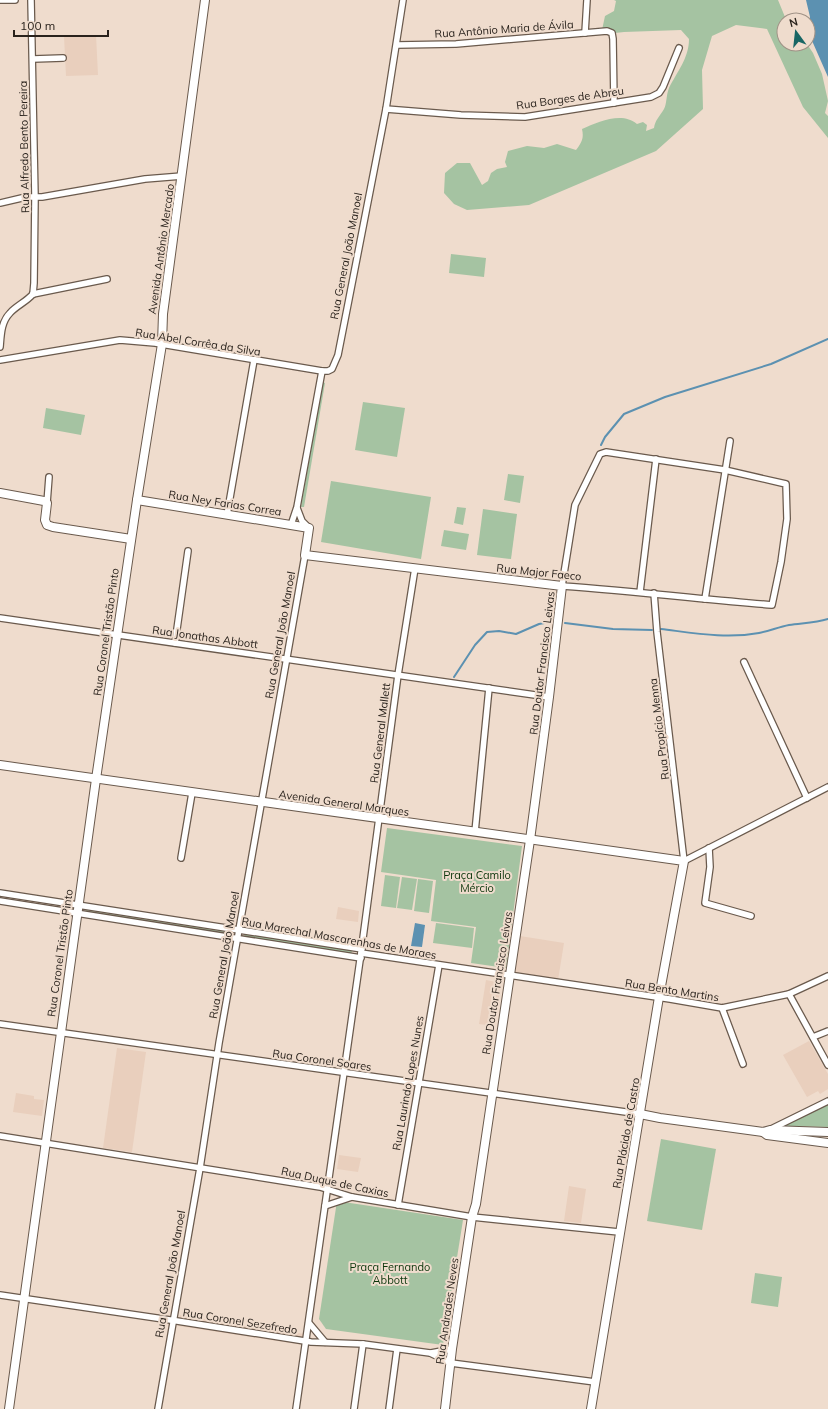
<svg xmlns="http://www.w3.org/2000/svg" width="828" height="1409" viewBox="0 0 828 1409" font-family="Mulish,sans-serif">
  <style>
    .built { fill: #e9cfbd }
    .green { fill: #a5c3a2 }
    .water { fill: #5c91b1 }
    .lines { fill: none; stroke-linecap: round; stroke-linejoin: round }
    .stream { stroke: #5c91b1; stroke-width: 2 }
    .street-casing { stroke: #6a5a4d; stroke-width: 8 }
    .secondary-casing { stroke: #6a5a4d; stroke-width: 10 }
    .street { stroke: #fff; stroke-width: 5.5 }
    .secondary { stroke: #fff; stroke-width: 8 }
    .labels { text-anchor: middle; stroke-width: 4; stroke-linejoin: round; paint-order: stroke }
    .street-label { font-size: 11px; fill: #29221c; stroke: #efdccd }
    .park-label { font-size: 11px; fill: #0a350a; stroke: #efdccd }
  </style>
  <rect width="100%" height="100%" fill="#efdccd"/>
  <!-- built -->
  <g class="built">
    <path d="M96,35L98,75L66,76L64,36Z"/>
    <path d="M338,907L359,911L358,922L336,919Z"/>
    <path d="M520,936L564,943L558,980L515,974Z"/>
    <path d="M486,980L501,983L495,1026L479,1024Z"/>
    <path d="M809,1041L828,1074V1089L820,1094L818,1091L807,1097L783,1055Z"/>
    <path d="M117,1048L146,1052L132,1152L103,1148Z"/>
    <path d="M16,1093L34,1096V1099L44,1100L42,1116L13,1112Z"/>
    <path d="M339,1155L361,1158L358,1172L337,1169Z"/>
    <path d="M569,1186L586,1189L581,1223L564,1221Z"/>
    <path d="M180,1315L304,1334L303,1345L178,1326Z"/>
  </g>
  <!-- green -->
  <g class="green">
    <path d="M614,0H778L785,17L782,35L784,39V44H807L813,53L822,74L828,101L825,113L828,116V138L803,107L767,29L736,25L712,36L702,70L703,109L656,151L529,205L467,210L454,204L444,193L445,173L457,163H470L482,185L488,181L491,173L497,169L507,167L505,162L508,151L527,146L544,148L557,144L576,150C582,142 584,138 582,129C598,122 622,111 637,124L643,122L647,125L646,131L654,128C655,120 660,116 664,109C667,103 666,95 669,88C677,72 689,58 689,39L681,30L624,32L615,33L612,30H602L605,16L614,11L616,1Z"/>
    <path d="M451,254L486,258L484,277L449,273Z"/>
    <path d="M323,382L325,383L304,507H301Z"/>
    <path d="M363,402L405,408L397,457L355,450Z"/>
    <path d="M46,408L85,415L81,435L43,428Z"/>
    <path d="M508,474L524,476L520,503L504,500Z"/>
    <path d="M331,481L431,497L421,559L321,542Z"/>
    <path d="M457,507L466,508L463,525L454,523Z"/>
    <path d="M483,509L517,514L511,559L477,555Z"/>
    <path d="M444,530L469,534L466,550L441,546Z"/>
    <path d="M387,828L522,846L506,968L471,963L476,927L431,921L436,880L381,872Z"/>
    <path d="M385,875L400,877L396,908L381,906Z"/>
    <path d="M402,877L417,879L412,910L397,908Z"/>
    <path d="M418,879L433,881L429,913L414,911Z"/>
    <path d="M86,910L228,932V934L85,912Z"/>
    <path d="M436,923L474,928L472,948L433,943Z"/>
    <path d="M245,934L352,951L351,954L244,937Z"/>
    <path d="M828,1104V1127L781,1126Z"/>
    <path d="M661,1139L716,1149L702,1230L647,1221Z"/>
    <path d="M337,1201L463,1220L443,1345L326,1329L319,1319Z"/>
    <path d="M755,1273L782,1277L778,1307L751,1303Z"/>
  </g>
  <!-- water -->
  <g class="water">
    <path d="M806,0H828V77L813,43L808,35V25L810,17Z"/>
    <path d="M415,923L425,925L422,947L411,946Z"/>
  </g>
  <g class="lines">
    <!-- stream -->
    <g class="stream">
      <path d="M601,445L605,437L624,414L665,397L771,364L828,339"/>
      <path d="M565,623L613,629L652,630"/>
      <path d="M661,629C694,633 726,639 759,633C769,631 779,627 789,625C802,623 815,623 828,619"/>
      <path d="M454,677L475,645L487,632L499,631L516,634L539,624L550,622"/>
    </g>
    <!-- street casing -->
    <g class="street-casing">
      <g id="street">
        <path d="M0,0H15"/>
        <path d="M31,0L35,197L34,283L33,294"/>
        <path d="M585,33L587,0"/>
        <path d="M397,45L456,44L607,31L612,33L613,39L614,103"/>
        <path d="M33,59L63,58"/>
        <path d="M386,109L461,115L525,117L651,97L659,93L663,87L679,48"/>
        <path d="M0,203L26,197H42L145,179L182,176"/>
        <path d="M33,294L107,279"/>
        <path d="M0,347C1,335 1,322 10,313C16,306 26,302 33,294"/>
        <path d="M0,360L120,340L155,343L322,371H328L332,369L338,355L349,299L386,109L403,0"/>
        <path d="M606,452L725,470L786,484L787,519L781,562L772,605C702,599 632,591 562,586L575,505L600,454Z"/>
        <path d="M47,503L49,477"/>
        <path d="M297,508L302,521L309,528"/>
        <path d="M227,515L254,360"/>
        <path d="M291,525L297,507L322,371"/>
        <path d="M640,592L656,459"/>
        <path d="M654,593L657,632L684,861L828,787"/>
        <path d="M705,599L730,441"/>
        <path d="M0,618L549,697"/>
        <path d="M175,643L188,551"/>
        <path d="M744,662L807,798"/>
        <path d="M475,832L489,688"/>
        <path d="M709,848L710,867L705,903L751,916"/>
        <path d="M181,858L192,793"/>
        <path d="M0,893L362,949"/>
        <path d="M0,901L361,958"/>
        <path d="M361,953L670,999L722,1008L789,994L828,976"/>
        <path d="M789,994L828,1065"/>
        <path d="M722,1008L743,1064"/>
        <path d="M0,1024L640,1114"/>
        <path d="M813,1037L828,1031"/>
        <path d="M771,1129L828,1101"/>
        <path d="M0,1136L320,1187L352,1197L472,1217L619,1232"/>
        <path d="M398,1205L439,965"/>
        <path d="M325,1206L352,1197"/>
        <path d="M0,1295L177,1321L311,1342L363,1344L430,1353L451,1363L595,1382"/>
        <path d="M309,1323L325,1342"/>
        <path d="M431,1353L452,1349"/>
        <path d="M158,1409L200,1168L219,1043L305,555"/>
        <path d="M296,1409L361,953L398,675L415,568"/>
        <path d="M354,1409L363,1344"/>
        <path d="M389,1409L397,1349"/>
      </g>
    </g>
    <!-- secondary casing -->
    <g class="secondary-casing">
      <g id="secondary">
        <path d="M0,493L44,501L47,503L45,520L47,525L53,527L131,539"/>
        <path d="M137,500L309,528L305,555L562,586L549,697L530,840L476,1204L472,1217L452,1349L445,1409"/>
        <path d="M0,765L684,861L659,997L591,1409"/>
        <path d="M640,1114L660,1118L763,1132L770,1130L828,1132"/>
        <path d="M763,1132L767,1135L828,1143"/>
        <path d="M9,1409L96,779L137,500L162,344L163,314L205,0"/>
      </g>
    </g>
    <!-- street -->
    <use href="#street" class="street"/>
    <!-- secondary -->
    <use href="#secondary" class="secondary"/>
  </g>
  <g class="labels">
    <!-- street labels -->
    <g class="street-label">
      <text transform="translate(504 29) rotate(-4)" y="4">Rua Antônio Maria de Ávila</text>
      <text transform="translate(570 98) rotate(-8)" y="4">Rua Borges de Abreu</text>
      <text transform="translate(24 147) rotate(-91)" y="4">Rua Alfredo Bento Pereira</text>
      <text transform="translate(161 249) rotate(-82)" y="4">Avenida Antônio Mercado</text>
      <text transform="translate(346 256) rotate(-79)" y="4">Rua General João Manoel</text>
      <text transform="translate(198 342) rotate(9)" y="4">Rua Abel Corrêa da Silva</text>
      <text transform="translate(225 503) rotate(9)" y="4">Rua Ney Farias Correa</text>
      <text transform="translate(539 572) rotate(6)" y="4">Rua Major Faeco</text>
      <text transform="translate(106 632) rotate(-82)" y="4">Rua Coronel Tristão Pinto</text>
      <text transform="translate(280 635) rotate(-80)" y="4">Rua General João Manoel</text>
      <text transform="translate(205 637) rotate(8)" y="4">Rua Jonathas Abbott</text>
      <text transform="translate(542 663) rotate(-83)" y="4">Rua Doutor Francisco Leivas</text>
      <text transform="translate(659 729) rotate(-97)" y="4">Rua Propício Menna</text>
      <text transform="translate(380 733) rotate(-83)" y="4">Rua General Mallett</text>
      <text transform="translate(344 803) rotate(8)" y="4">Avenida General Marques</text>
      <text transform="translate(339 938) rotate(10)" y="4">Rua Marechal Mascarenhas de Moraes</text>
      <text transform="translate(60 953) rotate(-82)" y="4">Rua Coronel Tristão Pinto</text>
      <text transform="translate(224 955) rotate(-80)" y="4">Rua General João Manoel</text>
      <text transform="translate(497 983) rotate(-81)" y="4">Rua Doutor Francisco Leivas</text>
      <text transform="translate(672 990) rotate(9)" y="4">Rua Bento Martins</text>
      <text transform="translate(322 1060) rotate(8)" y="4">Rua Coronel Soares</text>
      <text transform="translate(408 1083) rotate(-80)" y="4">Rua Laurindo Lopes Nunes</text>
      <text transform="translate(626 1133) rotate(-80)" y="4">Rua Plácido de Castro</text>
      <text transform="translate(335 1182) rotate(12)" y="4">Rua Duque de Caxias</text>
      <text transform="translate(170 1274) rotate(-80)" y="4">Rua General João Manoel</text>
      <text transform="translate(447 1311) rotate(-82)" y="4">Rua Andrades Neves</text>
      <text transform="translate(240 1321) rotate(9)" y="4">Rua Coronel Sezefredo</text>
    </g>
    <!-- park labels -->
    <g class="park-label">
      <text x="477" y="879">Praça Camilo<tspan x="477" dy="13">Mércio</tspan></text>
      <text x="390" y="1271">Praça Fernando<tspan x="390" dy="13">Abbott</tspan></text>
    </g>
  </g>
  <!-- north arrow -->
  <g transform="translate(796 32) rotate(345)"><circle r="19" fill="#efdccd" stroke="#a09286"/>
  <path d="M0-3L7 15L0 10L-7 15Z" fill="#186664"/>
  <text y="-6" font-size="11" font-weight="bold" text-anchor="middle" fill="#29221c">N</text>
  </g>
  <!-- scale -->
  <path d="M14 30v6h94v-6" fill="none" stroke="#29221c" stroke-width="2"/>
  <text x="20" y="30" font-size="12" fill="#29221c" stroke="#efdccd" stroke-width="3" paint-order="stroke">100 m</text>
</svg>
